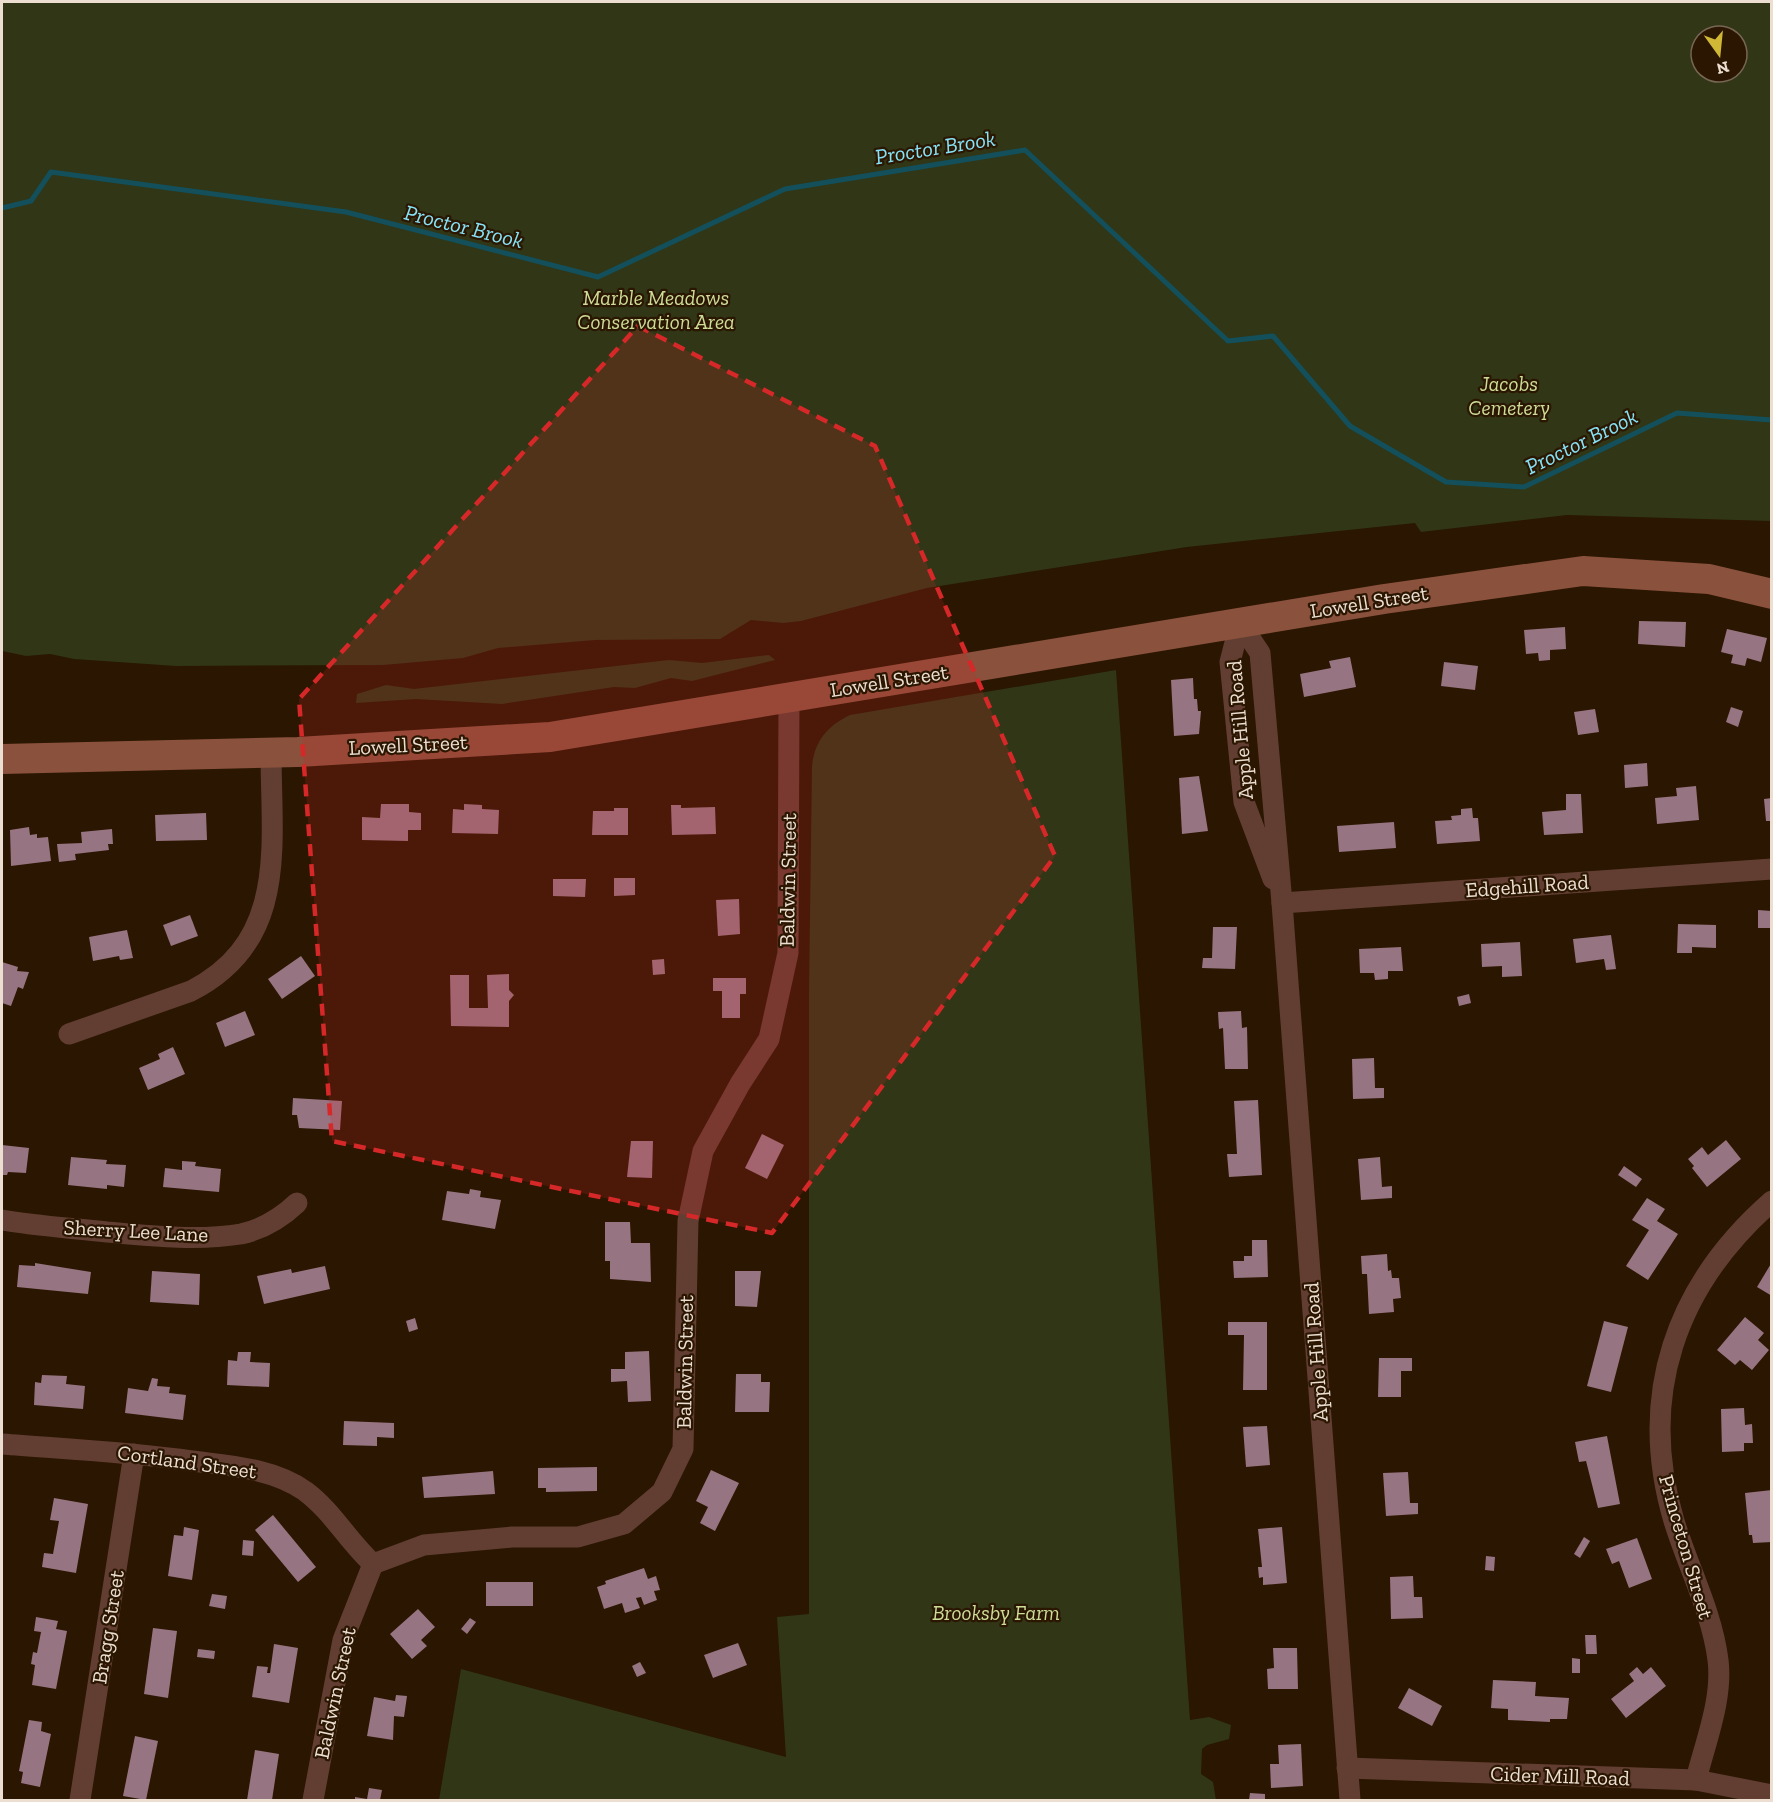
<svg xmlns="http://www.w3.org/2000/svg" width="1773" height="1802" viewBox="0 0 1773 1802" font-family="'Zilla Slab',serif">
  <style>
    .green { fill: #303616; fill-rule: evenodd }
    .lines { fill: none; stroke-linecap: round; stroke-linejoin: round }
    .stream { stroke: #13505b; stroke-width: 5 }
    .building { fill: #977481 }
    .street { stroke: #623e32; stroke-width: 21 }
    .secondary { stroke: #8a513d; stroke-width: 30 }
    .marked { fill: #d62828; fill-opacity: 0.2; stroke: #d62828; stroke-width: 4.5; stroke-dasharray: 12 8; stroke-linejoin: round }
    .labels { text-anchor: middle; stroke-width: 4.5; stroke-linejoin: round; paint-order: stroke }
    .park-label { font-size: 21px; font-style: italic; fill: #cddc97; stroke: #2a1601 }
    .street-label { font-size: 21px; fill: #ecded0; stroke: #2a1601 }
    .water-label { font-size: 22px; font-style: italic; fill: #86e2f6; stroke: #2a1601 }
  </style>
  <rect width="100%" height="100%" fill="#2a1601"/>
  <!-- green -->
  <g class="green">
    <path d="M2,2H1771V521L1567,515L1421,532L1415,523L1187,547L927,588L801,621L783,623L751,620L720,639L595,640L498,648L463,658L383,665L176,666L74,659L50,654L26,656L2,651ZM1701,36H1737V72H1701Z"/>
    <path d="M769,655L775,660L692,681L671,678L635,688L614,687L502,704L416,699L356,703L357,694L386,685L414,689L669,660L702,663Z"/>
    <path d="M1116,670L1190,1720L1209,1717L1231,1725L1229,1739L1207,1745L1202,1749L1201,1774L1213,1782L1216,1800H439L461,1669L786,1757L777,1617L809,1614V992L812,767C814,742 827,726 850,715Z"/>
  </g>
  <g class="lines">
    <!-- stream -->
    <path class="stream" d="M2,208L31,201L51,172L346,212L598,277L785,189L1025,150L1228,341L1273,336L1350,426L1446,482L1524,487L1677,413L1772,420"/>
  </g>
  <!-- building -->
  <g class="building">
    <path d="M1639,621L1686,622L1685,647L1638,644Z"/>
    <path d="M1565,627L1566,649L1550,650V660L1539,661L1538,653L1526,654L1524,630Z"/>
    <path d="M1727,629L1767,638L1761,662L1747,658L1745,666L1731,663L1733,655L1721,652Z"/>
    <path d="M1350,657L1356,687L1304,697L1300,674L1331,668L1329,661Z"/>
    <path d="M1444,662L1478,666L1475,690L1441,686Z"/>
    <path d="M1193,678L1194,699H1197L1198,711H1201L1199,734L1174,736L1171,680Z"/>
    <path d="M1731,707L1743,711L1738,727L1726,722Z"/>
    <path d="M1595,709L1599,732L1578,735L1574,712Z"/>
    <path d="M1647,763L1648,786L1625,788L1624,765Z"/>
    <path d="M1199,776L1208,831L1182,834L1179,778Z"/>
    <path d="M1696,786L1699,820L1657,824L1655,798L1677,796L1676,788Z"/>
    <path d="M1566,794H1581L1583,833L1544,835L1542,812L1566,810Z"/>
    <path d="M1772,798V821H1766L1764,799Z"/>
    <path d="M381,804H409V812L421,813V830H408V841L362,840V817L380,818Z"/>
    <path d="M464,804L482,805V809L499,810L498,834L452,833L453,809L464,810Z"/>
    <path d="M671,805H681V808L715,807L716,834L672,835Z"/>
    <path d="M614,808H628V835H592L593,811H614Z"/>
    <path d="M1472,808L1473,818H1478L1480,841L1437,844L1435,821L1452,820L1451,816L1461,815V809Z"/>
    <path d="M206,813L207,840L156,841L155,815Z"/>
    <path d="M1394,822L1396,848L1339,852L1337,826Z"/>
    <path d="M29,827L30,835L37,834V838L48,837L51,861L11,866L10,830Z"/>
    <path d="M112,829L113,844H108L109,850L75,854L76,860L59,862L57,844L82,843L81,832Z"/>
    <path d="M614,878H635V895L614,896Z"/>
    <path d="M553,879H586L585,897L553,896Z"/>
    <path d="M739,899L740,934L718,936L716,900Z"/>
    <path d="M1758,910L1772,911V928H1758Z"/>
    <path d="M190,915L198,936L171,946L163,925Z"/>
    <path d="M1678,924L1716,925V948L1692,947V953H1677Z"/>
    <path d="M1213,927H1237L1235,969L1202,968L1203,958H1212Z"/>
    <path d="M127,930L133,958L120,960L119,956L93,961L89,937Z"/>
    <path d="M1611,935L1616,969L1606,970L1604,959L1576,963L1573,939Z"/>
    <path d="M1520,942L1522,976L1502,977V966L1482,967L1481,944Z"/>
    <path d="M1401,947L1403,971H1388V979L1375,980L1374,973H1360L1359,949Z"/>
    <path d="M301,956L315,976L282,999L268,979Z"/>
    <path d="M664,959L665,974L653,975L652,960Z"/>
    <path d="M2,962L18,967L17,971L29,972L23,989L18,987L11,1006L2,1003Z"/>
    <path d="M509,974V990L514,995L509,1001V1027L451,1026L450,975H469V1008H488L487,975Z"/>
    <path d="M713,978H746V994H740V1018H722V991H713Z"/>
    <path d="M1469,994L1471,1003L1459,1006L1457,997Z"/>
    <path d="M245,1011L255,1035L225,1047L216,1023Z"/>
    <path d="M1241,1011L1242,1028L1247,1027L1248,1069H1225L1223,1028L1219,1029L1218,1012Z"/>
    <path d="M173,1047L185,1074L148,1090L139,1068L160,1059L158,1054Z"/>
    <path d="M1374,1058L1375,1088H1384V1098L1353,1099L1352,1059Z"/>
    <path d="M293,1098L342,1101L340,1130L299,1128L297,1115H292Z"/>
    <path d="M1258,1100L1262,1175L1229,1177L1227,1154H1237L1234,1101Z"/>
    <path d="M762,1134L784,1145L767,1179L745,1168Z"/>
    <path d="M1726,1140L1741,1159L1707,1187L1692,1168L1694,1166L1688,1159L1702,1147L1708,1155Z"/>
    <path d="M631,1141H653L652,1178L627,1177Z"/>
    <path d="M2,1145L29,1148L26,1173L8,1172L7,1175H2Z"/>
    <path d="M71,1157L107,1160L106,1164L126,1165L124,1187L107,1185V1189L68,1185Z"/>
    <path d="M1380,1157L1382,1187L1392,1186V1198L1361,1200L1358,1159Z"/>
    <path d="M182,1161L196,1162L195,1166L221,1169L219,1192L163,1187L165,1168L182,1170Z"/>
    <path d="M1624,1166L1642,1179L1636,1187L1618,1175Z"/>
    <path d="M470,1189L481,1191L480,1197L501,1200L495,1229L442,1220L447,1191L469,1194Z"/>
    <path d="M1647,1198L1665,1209L1657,1221L1678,1234L1648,1280L1626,1266L1649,1230L1632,1220Z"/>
    <path d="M605,1222H630L631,1243H650L651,1282L610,1279V1261H605Z"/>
    <path d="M1252,1240H1267L1268,1277L1234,1278L1233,1261H1244V1256H1252Z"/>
    <path d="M1387,1254L1388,1271L1391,1270L1392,1278H1399L1401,1298L1393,1299L1394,1312L1369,1314L1367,1274H1362L1361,1256Z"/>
    <path d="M1772,1262V1296L1757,1287Z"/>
    <path d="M35,1263L91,1272L88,1294L17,1287L19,1265L35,1266Z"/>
    <path d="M325,1266L330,1289L264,1304L257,1276L291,1269L292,1273Z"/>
    <path d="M152,1271L200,1274L199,1305L150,1302Z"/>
    <path d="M735,1271H761L757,1307L735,1306Z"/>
    <path d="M1745,1317L1764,1333L1758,1340L1769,1350L1752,1370L1740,1360L1735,1365L1717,1350Z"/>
    <path d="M415,1318L418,1329L409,1332L406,1321Z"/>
    <path d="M1604,1321L1628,1327L1611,1392L1587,1386Z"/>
    <path d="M1228,1322H1267V1390H1243L1244,1335H1228Z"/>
    <path d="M649,1351L651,1401L628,1402L627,1381L611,1382V1369H625V1352Z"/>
    <path d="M238,1352H251L250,1362L270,1363L269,1387L227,1385L228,1360L237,1361Z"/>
    <path d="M1379,1358H1412V1371H1401V1397H1378Z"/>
    <path d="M736,1374H761V1382H770L769,1412H735Z"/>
    <path d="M42,1375L67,1376L66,1384L85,1386L83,1409L34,1405L35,1382L41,1383Z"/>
    <path d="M152,1378L158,1379L157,1386L170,1387L169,1393L186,1395L183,1420L125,1413L128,1388L148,1391Z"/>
    <path d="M1744,1408L1745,1425L1752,1424L1753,1443H1744V1451L1722,1452L1721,1409Z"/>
    <path d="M344,1421L394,1423V1438L377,1437V1446L343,1445Z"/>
    <path d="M1267,1426L1270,1465L1246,1467L1243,1427Z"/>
    <path d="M1607,1436L1620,1504L1598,1508L1586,1461L1579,1462L1575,1442Z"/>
    <path d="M597,1467V1491L546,1492V1488H538V1468Z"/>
    <path d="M711,1470L739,1483L715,1531L700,1523L708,1507L696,1501Z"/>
    <path d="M493,1471L495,1494L424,1498L422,1477Z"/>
    <path d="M1408,1472L1410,1503H1418V1514L1386,1516L1383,1473Z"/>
    <path d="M1772,1490V1542L1753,1543L1752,1535H1749L1745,1493Z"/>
    <path d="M54,1498L88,1504L76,1573L42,1567L44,1553L53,1554L59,1521L50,1520Z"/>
    <path d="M273,1515L316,1567L298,1582L255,1530Z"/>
    <path d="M184,1527L199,1530L192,1580L168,1576L174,1535L183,1536Z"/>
    <path d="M1282,1527L1287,1583L1263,1585V1577L1259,1578L1258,1567H1262L1258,1529Z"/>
    <path d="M1584,1537L1590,1541L1580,1558L1574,1554Z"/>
    <path d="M1637,1538L1652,1579L1629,1588L1619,1561L1612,1564L1606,1549Z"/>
    <path d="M243,1540L254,1541L253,1556L242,1555Z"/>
    <path d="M1486,1556L1495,1557L1494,1571L1485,1570Z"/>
    <path d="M644,1568L648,1579L656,1576L660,1590L654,1591L657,1600L644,1605L641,1597L636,1598L640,1608L625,1613L622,1603L604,1609L597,1587L606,1584L605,1581Z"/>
    <path d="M1413,1576L1414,1597H1422L1423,1618L1391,1619L1390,1577Z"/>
    <rect x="486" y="1582" width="47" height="24"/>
    <path d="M212,1594L227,1596L225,1609L209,1606Z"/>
    <path d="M418,1609L435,1627L421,1640L427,1646L412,1659L390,1634Z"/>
    <path d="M36,1617L58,1621L56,1629L67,1631L56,1689L32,1685L35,1665L31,1664L33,1652L37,1653L41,1632L34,1631Z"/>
    <path d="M470,1618L476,1622L467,1634L461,1629Z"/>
    <path d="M153,1628L177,1631L168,1698L144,1694Z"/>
    <path d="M1585,1635H1596L1597,1654H1586Z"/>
    <path d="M738,1643L747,1665L713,1678L704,1655Z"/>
    <path d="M274,1644L298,1648L289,1703L252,1697L257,1666L268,1667L267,1673H270Z"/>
    <path d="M1273,1648H1297L1298,1689H1268L1267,1669L1274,1668Z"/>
    <path d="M198,1649L215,1651L214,1659L197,1657Z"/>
    <path d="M1572,1658L1580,1659V1673H1572Z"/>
    <path d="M640,1662L646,1673L637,1677L632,1666Z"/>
    <path d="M1637,1667L1643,1674L1651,1667L1666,1686L1626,1718L1611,1699L1634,1681L1629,1674Z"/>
    <path d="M1493,1680L1536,1682L1535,1696L1569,1698L1567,1719H1550V1722L1508,1720V1709L1491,1708Z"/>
    <path d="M1409,1688L1442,1706L1432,1726L1398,1708Z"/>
    <path d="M396,1695L407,1696L404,1717L394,1716L393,1740L367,1736L374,1697L395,1701Z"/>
    <path d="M29,1720L42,1722L41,1731L51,1734L40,1787L21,1783L23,1772L19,1771Z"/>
    <path d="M135,1736L158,1741L146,1800L123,1796Z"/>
    <path d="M1301,1744L1303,1786L1271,1788L1270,1764H1279L1278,1745Z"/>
    <path d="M255,1750L279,1754L272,1800H247Z"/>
    <path d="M369,1788L382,1790L380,1800H355V1797L367,1799Z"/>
    <path d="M1250,1793L1265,1794V1800H1249Z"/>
  </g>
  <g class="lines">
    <!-- street -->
    <g class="street">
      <path d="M1240,623L1260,653L1282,903L1350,1800"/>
      <path d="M1240,623L1230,662L1244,802L1273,879"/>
      <path d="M1282,903L1772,869"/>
      <path d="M69,1034L191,991C289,941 271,845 271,752"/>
      <path d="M2,1220C36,1226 72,1228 107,1232C151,1236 197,1241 241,1234C264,1229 281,1218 297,1203"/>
      <path d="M2,1444C65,1449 129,1452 192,1461C230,1466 272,1468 305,1491C332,1511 348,1541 373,1564"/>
      <path d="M1347,1768L1696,1780L1772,1795"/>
      <path d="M1696,1780C1705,1743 1723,1699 1718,1660C1712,1612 1688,1567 1674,1521C1637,1396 1675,1286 1772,1201"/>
      <path d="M80,1800L134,1454"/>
      <path d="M313,1800L343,1640L373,1564L424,1545L512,1537H578L624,1524L662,1492L683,1449L688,1221L703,1151L740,1084L769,1039L788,953L789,697"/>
    </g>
    <!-- secondary -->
    <path class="secondary" d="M2,759L298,752L550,737L1384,599L1583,571L1709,579L1772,594"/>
  </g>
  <!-- marked area -->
  <path class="marked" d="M638,326L875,446L1055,856L772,1233L332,1141L299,699Z"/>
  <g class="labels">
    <!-- park labels -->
    <g class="park-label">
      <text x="656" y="305">Marble Meadows<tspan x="656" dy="24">Conservation Area</tspan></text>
      <text x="1509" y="391">Jacobs<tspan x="1509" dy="24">Cemetery</tspan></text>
      <text x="996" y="1620">Brooksby Farm</text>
    </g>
    <!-- street labels -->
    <g class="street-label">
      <text transform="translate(1369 602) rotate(-9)" y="7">Lowell Street</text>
      <text transform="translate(889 681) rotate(-9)" y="7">Lowell Street</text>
      <text transform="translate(1240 730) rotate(-95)" y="7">Apple Hill Road</text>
      <text transform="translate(408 745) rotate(-3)" y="7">Lowell Street</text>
      <text transform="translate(788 880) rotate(-89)" y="7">Baldwin Street</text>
      <text transform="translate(1527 886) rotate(-4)" y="7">Edgehill Road</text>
      <text transform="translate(136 1231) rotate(3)" y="7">Sherry Lee Lane</text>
      <text transform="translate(1316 1352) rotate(-94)" y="7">Apple Hill Road</text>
      <text transform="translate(685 1362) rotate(-89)" y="7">Baldwin Street</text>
      <text transform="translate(187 1462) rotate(8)" y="7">Cortland Street</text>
      <text transform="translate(1686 1547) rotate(74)" y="7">Princeton Street</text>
      <text transform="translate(108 1627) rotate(-81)" y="7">Bragg Street</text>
      <text transform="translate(335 1693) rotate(-78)" y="7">Baldwin Street</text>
      <text transform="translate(1560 1776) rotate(2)" y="7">Cider Mill Road</text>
    </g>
    <!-- water labels -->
    <g class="water-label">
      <text transform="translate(935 147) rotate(-9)" y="8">Proctor Brook</text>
      <text transform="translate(464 226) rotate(14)" y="8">Proctor Brook</text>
      <text transform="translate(1581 441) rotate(-26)" y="8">Proctor Brook</text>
    </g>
  </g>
  <!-- border -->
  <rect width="1773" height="1802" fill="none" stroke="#ecded0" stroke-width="6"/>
  <!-- north arrow -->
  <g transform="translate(1719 54) rotate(165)"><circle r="28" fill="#2a1601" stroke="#786654" stroke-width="1.5"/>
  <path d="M0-4.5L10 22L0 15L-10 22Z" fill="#d1b736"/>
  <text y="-9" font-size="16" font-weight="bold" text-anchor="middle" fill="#ecded0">N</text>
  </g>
</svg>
